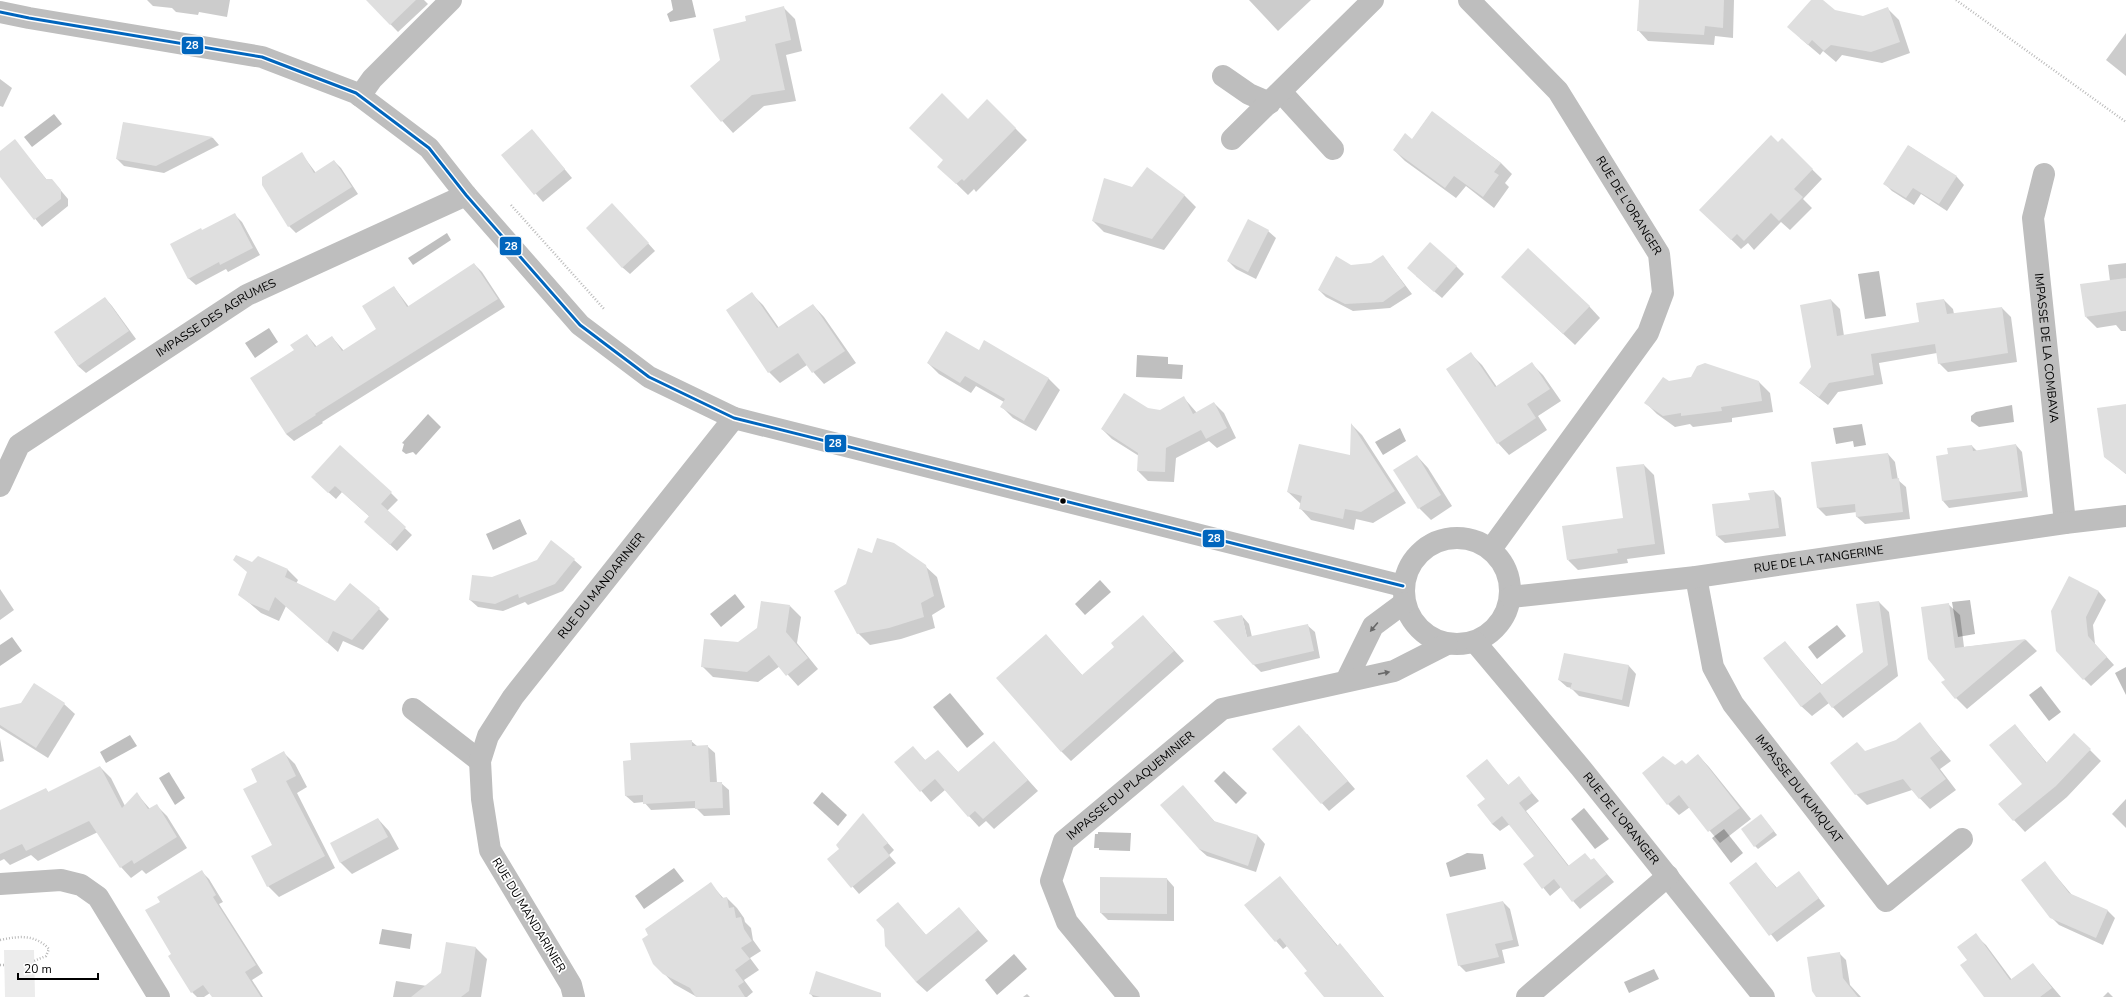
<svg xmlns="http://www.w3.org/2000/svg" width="2126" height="997" viewBox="0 0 2126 997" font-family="'Nunito Sans',sans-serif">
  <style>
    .green { fill: #ececec }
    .water { fill: #bfbfbf }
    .shadow { fill: #0003 }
    .building { fill: #dfdfdf }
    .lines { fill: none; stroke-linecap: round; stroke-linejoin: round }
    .path { stroke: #b9b9b9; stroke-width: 2.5; stroke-dasharray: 1 2; stroke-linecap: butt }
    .minor { stroke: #bebebe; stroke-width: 22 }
    .bus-1-casing { stroke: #fff; stroke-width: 6 }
    .bus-1 { stroke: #0065bd; stroke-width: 3 }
    .oneway { fill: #686868 }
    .bus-dot { fill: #000; stroke: #fff; stroke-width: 1.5 }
    .labels { text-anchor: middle; stroke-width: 3.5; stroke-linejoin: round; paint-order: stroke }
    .street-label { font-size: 12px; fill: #000; stroke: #fff }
    .line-badge { stroke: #fff; stroke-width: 1.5 }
    .badge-label { font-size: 11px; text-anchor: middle; font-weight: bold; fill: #fff }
  </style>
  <rect width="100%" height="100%" fill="#fff"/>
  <!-- green -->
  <path class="green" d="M4,950H34L35,997H5Z"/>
  <!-- water -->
  <g class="water">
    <path d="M671,0H692L696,17L670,22L667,14L673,10Z"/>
    <path d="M54,114L62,124L32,147L24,137Z"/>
    <path d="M447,233L451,240L413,265L408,258Z"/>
    <path d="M1879,271L1886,316L1865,319L1858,274Z"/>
    <path d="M269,328L278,342L255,358L245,343Z"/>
    <path d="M1137,355L1168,357V364L1183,365L1182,379L1136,377Z"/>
    <path d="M2012,405L2014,422L1979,427L1971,421V416L1976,412Z"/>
    <path d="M428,414L441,427L416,455L413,452L406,454L402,451L404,444L402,443Z"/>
    <path d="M1862,424L1866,445L1854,447L1853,441L1836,444L1833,428Z"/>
    <path d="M1400,428L1406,441L1383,455L1375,442Z"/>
    <path d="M520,519L527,534L493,550L486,534Z"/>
    <path d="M1100,580L1111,592L1085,615L1075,604Z"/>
    <path d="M735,594L745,607L721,627L710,614Z"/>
    <path d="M1970,600L1975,634L1958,637L1952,602Z"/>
    <path d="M1837,625L1846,636L1817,659L1808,647Z"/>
    <path d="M12,637L22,651L0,666V645Z"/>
    <path d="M2126,667V695L2115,673Z"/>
    <path d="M2041,686L2061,712L2049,721L2029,695Z"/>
    <path d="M950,693L984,734L967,748L933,707Z"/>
    <path d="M130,735L137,746L106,763L100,752Z"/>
    <path d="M1224,771L1247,793L1236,804L1214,781Z"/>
    <path d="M169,772L185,798L175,805L159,778Z"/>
    <path d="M822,792L847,815L838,826L813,803Z"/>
    <path d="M1584,808L1609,839L1595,849L1571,819Z"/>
    <path d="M1724,829L1743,853L1731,863L1712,838Z"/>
    <path d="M1098,832L1131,833L1130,851L1099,850V848H1094L1095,834H1098Z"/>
    <path d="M1467,853L1483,854L1486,869L1450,877L1446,863Z"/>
    <path d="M674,868L684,881L644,909L635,896Z"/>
    <path d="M382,929L412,934L410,949L379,944Z"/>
    <path d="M1014,954L1027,969L997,995L985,980Z"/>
    <path d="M1654,969L1659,979L1629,993L1624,982Z"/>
  </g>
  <!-- shadow -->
  <g class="shadow">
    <path d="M147,0H230L227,17L199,12L198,15L176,12L172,8L153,6Z"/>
    <path d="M367,0H424L428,4L398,32Z"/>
    <path d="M1249,0H1311L1278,31Z"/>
    <path d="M1640,0H1734L1733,38L1715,36L1714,45L1648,41L1638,30Z"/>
    <path d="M1812,0H1822L1834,11L1863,17L1887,8L1899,20L1910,53L1882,63L1842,55L1836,62L1823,51L1820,55L1800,38Z"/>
    <path d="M783,7L795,19L802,51L786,55L796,101L764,106L733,133L691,86L721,60L747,22Z"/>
    <path d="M2126,33V76L2106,60Z"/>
    <path d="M0,79L12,88L3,107L0,106Z"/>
    <path d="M987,100L1027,140L976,192L974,189L968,195L939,167L968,121Z"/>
    <path d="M1432,112L1501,163L1512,174L1505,183L1509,187L1494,208L1466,186L1456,198L1405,161L1394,150L1412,140Z"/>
    <path d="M123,124L213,138L219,145L164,173L124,166L117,159Z"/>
    <path d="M532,130L572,178L543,202L502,155Z"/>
    <path d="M1782,140L1822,179L1803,199L1812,208L1790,230L1781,222L1754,250L1748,243L1741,249L1710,219Z"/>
    <path d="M15,141L47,180H52L68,199V206L42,227L0,176V152Z"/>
    <path d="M1909,146L1957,177L1964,185L1947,211L1921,194L1914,205L1892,191L1885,184Z"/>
    <path d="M301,153L316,173L334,161L341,168L358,194L296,233L289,226Z"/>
    <path d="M1147,169L1185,196L1196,207L1164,250L1104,232L1093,221L1133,188Z"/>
    <path d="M620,212L655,251L630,274L622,267Z"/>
    <path d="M235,215L242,222L260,255L228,272L226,269L196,285L188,278Z"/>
    <path d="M1268,231L1276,238L1256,279L1236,269L1228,261Z"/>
    <path d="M1383,256L1412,294L1390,308L1353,311L1326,297L1319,290L1351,266L1372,264Z"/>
    <path d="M2126,263V331H2121L2116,325L2097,328L2086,317L2110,281L2108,265Z"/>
    <path d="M474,264L482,272L505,307L322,422L323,423L294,441L286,434L295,351L307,335L317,347L332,337L344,351L378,329L394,287L409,307Z"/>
    <path d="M1456,266L1464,274L1442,298L1416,276Z"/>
    <path d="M1514,288L1589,306L1600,318L1575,345Z"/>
    <path d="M752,294L763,305L779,328L813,305L824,317L856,363L824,384L807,365L780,383L769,372Z"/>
    <path d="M105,298L112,306L136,339L86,373L78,366L55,332Z"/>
    <path d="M1831,300L1840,309L1844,336L1920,323L1944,300L1953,309L1954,314L2002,308L2011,317L2017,362L1948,372L1939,363L1937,353L1879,363L1883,384L1838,392L1828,405L1800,383L1812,368Z"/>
    <path d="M985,342L1049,379L1060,390L1036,431L1013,418L1002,407L1004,402L976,386L971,393L939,374L928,363L979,352Z"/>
    <path d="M1471,354L1482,365L1497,387L1532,364L1543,375L1561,401L1538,416L1547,430L1509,455L1498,443Z"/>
    <path d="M1668,382H1759L1770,393L1773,412L1732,418V422L1693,427L1690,424L1675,427L1657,414L1646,403Z"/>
    <path d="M1184,398L1197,413L1214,403L1224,413L1236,438L1217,448L1209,441L1176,458L1174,482L1148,481L1138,471L1139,456L1112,439L1102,429L1148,409L1160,411Z"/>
    <path d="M2126,405V474L2105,457Z"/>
    <path d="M1352,425L1362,435L1406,503L1373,523L1356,519L1354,530L1311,520L1300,508L1301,504L1288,492L1351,457Z"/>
    <path d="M2016,445L2022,452L2028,497L1949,508L1943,501L1949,455L1972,446L1977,451Z"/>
    <path d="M1888,454L1895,462L1898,480L1906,487L1910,519L1865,524L1857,517V512L1826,516L1818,508L1812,463Z"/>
    <path d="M1417,456L1428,468L1452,506L1431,520L1419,508Z"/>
    <path d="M1644,465L1654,475L1665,554L1627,559L1628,563L1578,570L1568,560L1625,519Z"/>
    <path d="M319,484L391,493L398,500L387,511L412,535L397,551L372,528L370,517L342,492L336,499Z"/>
    <path d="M1774,491L1781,498L1786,536L1725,543L1717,536L1751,501Z"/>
    <path d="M873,554L925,566L937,577L945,607L932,615L935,628L901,639L870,645L858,633L847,585Z"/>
    <path d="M258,558L288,570L298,580L296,584L335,602L379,609L389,619L363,650L343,641L338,652L286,606L279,621L261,613L240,595L252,564Z"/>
    <path d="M574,560L582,567L563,591L528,605L525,602L503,611L478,607L470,600L492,578Z"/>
    <path d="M2069,578L2099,592L2106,600L2093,625L2095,644L2114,665L2091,686L2084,679Z"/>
    <path d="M0,589L14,610L0,620Z"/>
    <path d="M1879,602L1889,612L1898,676L1843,718L1829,703L1812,716L1801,706L1785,642L1822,685L1864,652Z"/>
    <path d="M1948,604L1960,615L1964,647L2026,640L2037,651L1967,709L1956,698L1946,680Z"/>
    <path d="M790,606L801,617L797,643L818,669L798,686L780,666L758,682L713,677L702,666L739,643Z"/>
    <path d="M1143,616L1184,661L1071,761L1061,751L1046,635L1083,676L1115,647Z"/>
    <path d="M1242,616L1249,624L1252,637L1307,625L1315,632L1320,658L1261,672L1253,664Z"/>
    <path d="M1565,654L1629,666L1636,674L1629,707L1579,696L1571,688L1567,687L1559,680Z"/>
    <path d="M64,704L75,714L48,758L0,728V709Z"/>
    <path d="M1920,724L1951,761L1940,769L1956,790L1930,809L1912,790L1867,805L1856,794L1866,752L1897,741Z"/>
    <path d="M2015,725L2047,763L2090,750L2101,761L2067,797L2025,832L1999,804L2024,784Z"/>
    <path d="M1307,734L1355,789L1329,811L1273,749Z"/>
    <path d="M0,739L4,761L0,762Z"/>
    <path d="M691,741L697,746H707L715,753L717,783H721L729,790L730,815L704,816L696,808L651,810L644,802L634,803L626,796L632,761Z"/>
    <path d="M994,742L1038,791L994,829L986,821L979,827L945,790L931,802L896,762L913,748L926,761L938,751L959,773Z"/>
    <path d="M284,753L295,764L307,787L297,793L335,868L279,897L268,886L274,845L259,782Z"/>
    <path d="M1698,755L1709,767L1751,819L1720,843L1690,807L1679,815L1668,804L1676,766L1686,765Z"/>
    <path d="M1487,761L1509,786L1519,778L1539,801L1526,811L1569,866L1594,859L1614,882L1580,909L1561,887L1550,896L1524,864L1535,856L1510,824L1500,831L1492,824L1486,800Z"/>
    <path d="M100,767L111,778L125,806L137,794L150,809L156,805L167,816L187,848L146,874L142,870L131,878L121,867L98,832L38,861L31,855L10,865L4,859L0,861V811L46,789L49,793Z"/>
    <path d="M1183,786L1215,822L1258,836L1265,844L1256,872L1207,856L1199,849Z"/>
    <path d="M2126,799V828L2112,814Z"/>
    <path d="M863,815L894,850L889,855L896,863L859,894L829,859L841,849Z"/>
    <path d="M1761,815L1777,835L1758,849L1755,846Z"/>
    <path d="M378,819L389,831L399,849L352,874L341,863L332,843Z"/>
    <path d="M2045,863L2072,895L2108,911L2115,918L2103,945L2059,925L2051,917Z"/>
    <path d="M1756,864L1777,888L1799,873L1825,906L1777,942L1731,883Z"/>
    <path d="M202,872L209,879L223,902L219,904L263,973L252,980L263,997H213L210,993L204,997H197L192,992L173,954L161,902Z"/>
    <path d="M1280,877L1338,946L1347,952L1384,997H1325L1308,971L1287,946L1283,949L1276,941Z"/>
    <path d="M1101,878L1167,879L1174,887V921L1108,920L1101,913Z"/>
    <path d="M710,883L724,899L727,898L737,908L744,918L745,922L751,928L753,940L761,951L750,958L759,970L744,980L753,992L747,997H697L674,984L654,963Z"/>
    <path d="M1503,902L1510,909L1519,946L1502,950L1505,963L1466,972L1459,965Z"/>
    <path d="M898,903L926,935L959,908L988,941L927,992L916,982Z"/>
    <path d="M1975,935L1986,945L2012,980L2033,964L2061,997H1986L1968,960Z"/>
    <path d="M447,943L476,948L487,959L481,997H393L396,981L427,986L442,974Z"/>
    <path d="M1839,953L1846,960L1850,985L1861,997H1818Z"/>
    <path d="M2108,992L2113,997H2103Z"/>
    <path d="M810,993L881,997H813Z"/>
    <path d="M1027,994L1030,997H1023Z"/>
  </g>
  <!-- building -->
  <g class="building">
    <path d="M366,0H416L390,25Z"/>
    <path d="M1639,0H1724L1723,28L1705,26L1704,35L1637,31Z"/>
    <path d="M1811,0H1823L1835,10L1863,16L1888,7L1900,42L1871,52L1831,45L1824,51L1812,40L1808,45L1787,27Z"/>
    <path d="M784,6L791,40L775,44L785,90L752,95L721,122L690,86L720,60L713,29L746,21L745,16Z"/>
    <path d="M942,93L968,119L987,99L1016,128L964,181L962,179L956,184L937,167L943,160L909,128Z"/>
    <path d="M1432,111L1501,163L1494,172L1499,175L1483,197L1454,176L1445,188L1393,150L1405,133L1412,139Z"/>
    <path d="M123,122L213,137L156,166L116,159Z"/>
    <path d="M532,129L565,169L534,195L501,155Z"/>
    <path d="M1771,135L1778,142L1782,138L1813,169L1794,189L1803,197L1779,221L1771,213L1744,241L1737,234L1731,240L1699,210Z"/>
    <path d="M15,139L46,179H52L61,190V199L34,220L0,177V151Z"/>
    <path d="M1908,145L1957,176L1939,204L1913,188L1906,198L1883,184Z"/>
    <path d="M302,152L314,173L334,160L352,187L288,227L262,185V177Z"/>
    <path d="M1147,167L1185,195L1152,239L1092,221L1104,178L1132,187Z"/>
    <path d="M612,203L649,243L622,268L586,228Z"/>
    <path d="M235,213L253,248L220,265L219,262L188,279L170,244L201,228L202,230Z"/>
    <path d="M1248,219L1269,230L1248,272L1227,261Z"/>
    <path d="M1430,242L1457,266L1434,292L1407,268Z"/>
    <path d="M1528,248L1590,306L1563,334L1501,277Z"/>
    <path d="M1383,255L1405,286L1383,302L1345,304L1318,290L1336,256L1351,265L1371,263Z"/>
    <path d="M474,263L498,299L315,414L316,415L286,434L250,378L294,350L290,345L307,334L315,347L332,336L342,351L376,329L362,306L394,286L407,307Z"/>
    <path d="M2126,278V311L2085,317L2080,284Z"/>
    <path d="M752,292L777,328L813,304L845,351L812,373L798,353L768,373L726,310Z"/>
    <path d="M105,297L129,331L78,366L54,332Z"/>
    <path d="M1831,299L1837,336L1919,322L1916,303L1944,299L1947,314L2002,307L2008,353L1938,364L1935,344L1871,354L1874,375L1829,383L1819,397L1799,383L1811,367L1800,305Z"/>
    <path d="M946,331L979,350L984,340L1049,378L1024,421L1000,407L1005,399L965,376L960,383L927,363Z"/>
    <path d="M1471,352L1495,387L1532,362L1550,389L1527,404L1536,418L1497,444L1446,369Z"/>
    <path d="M1705,363L1759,381L1762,401L1721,407L1722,411L1681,416V413L1663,416L1644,403L1663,377L1669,381L1691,377L1697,366Z"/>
    <path d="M1124,393L1148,408L1160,410L1184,396L1193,414L1214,402L1227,428L1206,439L1201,430L1166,448L1165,472L1137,471L1138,453L1101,429Z"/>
    <path d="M2126,404V474L2104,457L2097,408Z"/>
    <path d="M1351,423L1395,491L1361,512L1345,509L1343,519L1299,509L1302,496L1287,492L1299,444L1350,455Z"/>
    <path d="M2016,444L2022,491L1942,501L1936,456L1948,454L1947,448L1972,445L1973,451Z"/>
    <path d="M340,445L392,492L381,504L406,527L390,545L364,522L369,516L335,486L328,493L311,477Z"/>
    <path d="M1888,453L1892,479L1899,478L1903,512L1856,517L1855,504L1817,508L1811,462Z"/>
    <path d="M1417,455L1441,495L1418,509L1393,470Z"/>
    <path d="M1644,464L1655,544L1617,549L1618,553L1567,560L1562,526L1623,518L1616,467Z"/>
    <path d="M1774,490L1779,528L1716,536L1712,504L1750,500L1748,493Z"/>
    <path d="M877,538L894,543L926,565L934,596L921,603L924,617L889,628L857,634L834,591L846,584L858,548L872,553Z"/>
    <path d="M551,540L575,559L555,584L519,598L518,594L495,604L469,600L472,575L492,577L537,560Z"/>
    <path d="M236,555L252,562L258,556L288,569L285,577L335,601L350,583L380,608L352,640L333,631L327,643L275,597L269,611L249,603L238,595L247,572L233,560Z"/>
    <path d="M2069,576L2099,591L2086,617L2088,636L2107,657L2083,680L2056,651L2051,611Z"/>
    <path d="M761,601L790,605L786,632L808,658L786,676L769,655L747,672L701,667L704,639L738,642L757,628Z"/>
    <path d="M1879,601L1888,665L1832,708L1820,692L1801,707L1763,658L1785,641L1821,685L1863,652L1856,604Z"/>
    <path d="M1949,603L1955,648L2026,639L1955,699L1941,682L1945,680L1928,659L1921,607Z"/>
    <path d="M1143,615L1174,651L1061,752L996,678L1046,634L1082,675L1114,647L1111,643Z"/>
    <path d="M1242,615L1247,637L1308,624L1314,651L1253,665L1213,621Z"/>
    <path d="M1564,653L1629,665L1622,700L1570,689L1572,683L1558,680Z"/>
    <path d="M34,683L65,703L36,748L0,725V708L21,703Z"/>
    <path d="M1920,722L1941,750L1930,758L1946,779L1919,799L1903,779L1855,795L1830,763L1857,742L1865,751L1896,740Z"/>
    <path d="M2015,724L2046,763L2074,733L2091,749L2056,786L2013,821L1998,804L2022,784L1989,745Z"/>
    <path d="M1299,725L1348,781L1321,804L1272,749Z"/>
    <path d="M692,740V746L708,745L710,782H722L723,808L695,809V801L643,804V795L625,796L623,761L631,760L630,743Z"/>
    <path d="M994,741L1028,780L983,819L975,811L968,817L935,779L920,792L894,762L913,746L925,760L938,750L958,772Z"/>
    <path d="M284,751L296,776L286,781L325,856L267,887L251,856L272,845L243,789L257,782L251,769Z"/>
    <path d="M1698,754L1740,808L1708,832L1679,795L1667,805L1642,773L1663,756L1675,765L1682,760L1686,764Z"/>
    <path d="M1487,759L1508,785L1519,776L1532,793L1519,803L1568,866L1585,853L1591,860L1594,858L1607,874L1572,902L1554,879L1542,889L1523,864L1534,856L1502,816L1492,824L1477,805L1485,799L1466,776Z"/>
    <path d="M100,766L122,808L137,792L148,809L157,804L177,837L134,864L132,860L120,868L89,821L26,851L22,844L0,854V810L46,788L48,792Z"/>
    <path d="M1183,785L1214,821L1258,835L1248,866L1199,849L1160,805Z"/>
    <path d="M863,813L888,843L883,847L890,856L851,888L827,859L839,849L836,845Z"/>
    <path d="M1761,814L1774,831L1754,847L1741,829Z"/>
    <path d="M378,818L388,837L340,863L330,843Z"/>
    <path d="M2045,861L2069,893L2108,910L2096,938L2050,918L2021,880Z"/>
    <path d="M1756,862L1776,888L1799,871L1819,898L1769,936L1729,883Z"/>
    <path d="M202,870L216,895L213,897L256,965L245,972L261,997H212L203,985L191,993L168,956L171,954L145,910L160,902L157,897Z"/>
    <path d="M1280,876L1337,946L1340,943L1384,997H1324L1304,973L1307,971L1280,938L1275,942L1244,905Z"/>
    <path d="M1100,877L1167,878V914L1100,913Z"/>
    <path d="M711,882L722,898L727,897L729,908L734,907L736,918L741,917L744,929L752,941L741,948L750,959L735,970L744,982L738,986L745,997H696L690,988L663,974L653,964L642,939L648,935L645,929Z"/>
    <path d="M1503,901L1513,940L1495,944L1499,957L1458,966L1446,914Z"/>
    <path d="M898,902L926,935L959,907L978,930L916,982L885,946L884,929L876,920Z"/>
    <path d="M1976,933L2010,980L2033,963L2052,988L2040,997H1984L1960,965L1967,960L1957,947Z"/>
    <path d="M446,942L476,947L469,991L461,997H411L441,973Z"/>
    <path d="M1840,952L1843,978L1858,997H1816L1812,991L1807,957Z"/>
    <path d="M816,971L881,993V997H820L809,994Z"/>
  </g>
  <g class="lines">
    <!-- path -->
    <g class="path">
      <path d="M1956,0L2126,122"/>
      <path d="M511,205L605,310"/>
      <path d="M0,940C19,936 35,934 49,949L46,956L34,961"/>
      <path d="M0,965H4"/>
    </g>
    <!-- minor -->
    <g class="minor">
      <path id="s1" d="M1469,0L1558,91L1659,254L1663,293L1648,333L1491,549"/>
      <path d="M0,12L29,18L262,57L356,93L429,148L466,195L580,325L649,377L734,418L1403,586"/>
      <path d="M1223,76L1249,94L1270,103"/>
      <path d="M1281,92L1333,149"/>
      <path d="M360,96L372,79L451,0"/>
      <path d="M1232,139L1373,0"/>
      <path id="s2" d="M2044,174L2033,218L2065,523"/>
      <path id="s3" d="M0,486L19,445L247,295L466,195"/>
      <circle cx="1457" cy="591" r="53"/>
      <path id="s4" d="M1696,577L1713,667L1733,704L1886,901L1962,839"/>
      <path id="s5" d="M1511,597L1696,577L2065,523L2126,516"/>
      <path id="s6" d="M1475,642L1580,767L1764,997"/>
      <path d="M1346,681L1373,626L1404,603"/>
      <path d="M413,709L480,761"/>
      <path d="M0,884L61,880L81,885L98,897L159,997"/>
      <path id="s7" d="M574,997L571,985L490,850L482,799L480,761L488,736L513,697L734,418"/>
      <path id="s8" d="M1129,997L1067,922L1051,881L1064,841L1222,709L1394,671L1447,644"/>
      <path d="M1527,997L1668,876"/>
    </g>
    <!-- bus-1 casing -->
    <g class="bus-1-casing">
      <path id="bus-1" d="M0,12L29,18L262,57L356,93L429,148L466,195L580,325L649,377L734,418L1403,586"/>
    </g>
    <!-- bus-1 -->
    <use href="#bus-1" class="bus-1"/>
  </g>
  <!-- one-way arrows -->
  <defs><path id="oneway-solid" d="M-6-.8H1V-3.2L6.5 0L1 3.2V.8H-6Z"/></defs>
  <g class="oneway">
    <use href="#oneway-solid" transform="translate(1374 627) rotate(130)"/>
    <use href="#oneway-solid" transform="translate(1384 673) rotate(-11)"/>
  </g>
  <!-- markers -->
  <circle class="bus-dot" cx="1063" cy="501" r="3.5"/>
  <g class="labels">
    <!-- street labels -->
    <g class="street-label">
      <text dy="4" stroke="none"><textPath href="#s1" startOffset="262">RUE DE L'ORANGER</textPath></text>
      <text dy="4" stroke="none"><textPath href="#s3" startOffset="280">IMPASSE DES AGRUMES</textPath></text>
      <text dy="4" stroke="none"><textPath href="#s2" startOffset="176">IMPASSE DE LA COMBAVA</textPath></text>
      <text dy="4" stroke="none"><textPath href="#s5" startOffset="310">RUE DE LA TANGERINE</textPath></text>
      <text dy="4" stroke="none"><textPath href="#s7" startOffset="474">RUE DU MANDARINIER</textPath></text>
      <text dy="4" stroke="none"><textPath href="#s8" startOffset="270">IMPASSE DU PLAQUEMINIER</textPath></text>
      <text dy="4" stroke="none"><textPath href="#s4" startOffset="241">IMPASSE DU KUMQUAT</textPath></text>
      <text dy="4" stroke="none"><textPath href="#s6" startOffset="229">RUE DE L'ORANGER</textPath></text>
      <text transform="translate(529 915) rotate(59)" y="4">RUE DU MANDARINIER</text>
    </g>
  </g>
  <g class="line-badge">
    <rect x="181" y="36" width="23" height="19" rx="4" fill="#0065bd"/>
    <rect x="499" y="236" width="23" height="20" rx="4" fill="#0065bd"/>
    <rect x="824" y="434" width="23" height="19" rx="4" fill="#0065bd"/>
    <rect x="1202" y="529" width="23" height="19" rx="4" fill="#0065bd"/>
  </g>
  <g class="badge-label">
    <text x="192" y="49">28</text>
    <text x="511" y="250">28</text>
    <text x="835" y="447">28</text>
    <text x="1214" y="542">28</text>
  </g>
  <!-- scale -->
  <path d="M18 973v6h80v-6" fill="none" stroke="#000000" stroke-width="2"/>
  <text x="24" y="973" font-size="12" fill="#000000" stroke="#ffffff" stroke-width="3" paint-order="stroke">20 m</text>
</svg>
